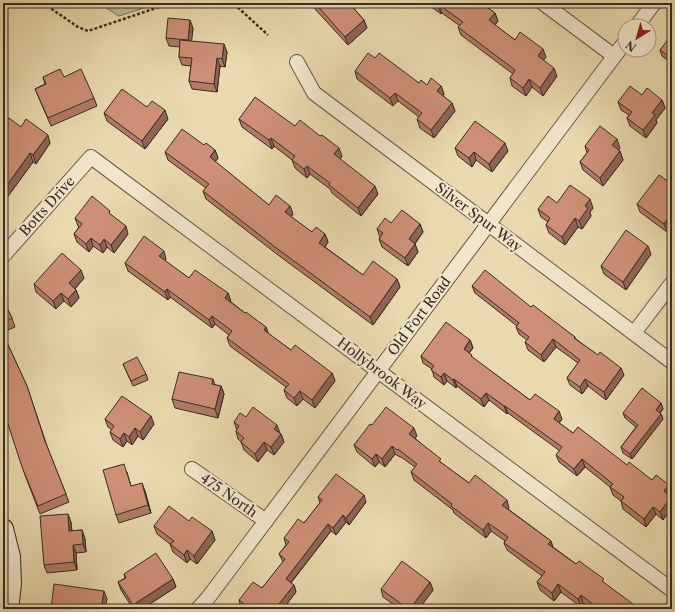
<svg xmlns="http://www.w3.org/2000/svg" width="675" height="612" viewBox="0 0 675 612" font-family="'Libre Caslon Text',serif">
  <style>
    .green { fill: #b8bf89; stroke: #787658 }
    .lines { fill: none; stroke-linecap: round; stroke-linejoin: round }
    .street-casing { stroke: #655749; stroke-width: 16 }
    .secondary-casing { stroke: #392c27; stroke-width: 22 }
    .path { stroke: #392c27; stroke-width: 2.5; stroke-dasharray: 3 2; stroke-linecap: butt }
    .street { stroke: #f1e6ca; stroke-width: 14 }
    .secondary { stroke: #f1e6ca; stroke-width: 20 }
    .wall { fill: #b17b65; stroke: #392c27 }
    .shaded-wall { fill: #906453; stroke: #392c27 }
    .building { fill: #ce8f76; stroke: #392c27 }
    .labels { text-anchor: middle; stroke-width: 4; stroke-linejoin: round; paint-order: stroke }
    .street-label { font-size: 14px; fill: #392c27; stroke: #f1e6ca }
  </style>
  <rect width="100%" height="100%" fill="#ead9ae"/>
  <filter id="stains"><feTurbulence type="fractalNoise" baseFrequency=".005" numOctaves="4"/><feColorMatrix values="0 0 0 0 .2 0 0 0 0 .09 0 0 0 0 .02 0 0 0 .5 -.17"/></filter>
  <radialGradient id="worn" r=".72"><stop offset=".6" stop-color="#630" stop-opacity="0"/><stop offset="1" stop-color="#630" stop-opacity=".3"/></radialGradient>
  <!-- green -->
  <path class="green" d="M98,3H159L119,16Z"/>
  <g class="lines">
    <!-- street casing -->
    <g class="street-casing">
      <g id="street">
        <path d="M543,3L614,56"/>
        <path d="M637,26L654,3"/>
        <path d="M297,62L314,93L672,362"/>
        <path d="M3,256L91,157L672,590"/>
        <path d="M634,333L672,283"/>
        <path d="M192,469L266,521"/>
        <path d="M198,609L208,598L625,42"/>
      </g>
    </g>
    <!-- secondary casing -->
    <g class="secondary-casing">
      <path id="secondary" d="M3,529L10,557L11,584L8,609"/>
    </g>
    <!-- path -->
    <g class="path">
      <path d="M43,3L78,27L88,31L171,3"/>
      <path d="M207,3C218,7 225,8 237,3"/>
      <path d="M234,4L268,35"/>
    </g>
    <!-- street -->
    <use href="#street" class="street"/>
    <!-- secondary -->
    <use href="#secondary" class="secondary"/>
  </g>
  <!-- wall -->
  <g class="wall">
    <path d="M313,3H349L364,20L367,28L348,45L315,9Z"/>
    <path d="M426,3H481L495,13L498,21L495,25L515,40L546,57L543,60L557,76L543,96L532,87L526,96L512,86L510,78L513,74L461,35L458,27L460,26L442,13L441,14Z"/>
    <path d="M193,28L191,41L227,52L225,67L220,66L217,92L192,89L189,81L191,66L182,65L179,57L180,47L169,46L166,38Z"/>
    <path d="M672,38V74L669,72L667,66L670,62L662,56L660,50Z"/>
    <path d="M375,58L419,83L427,85L441,86L444,94L443,96L452,103L455,111L434,138L420,128L417,119L419,117L398,101L393,106L357,79L355,71Z"/>
    <path d="M43,77H64L94,98L97,106L51,126L35,89L45,84Z"/>
    <path d="M642,95L662,100L665,108L656,120L657,123L646,138L630,126L627,118L629,115L621,110L618,102Z"/>
    <path d="M147,107L168,119L145,149L107,121L104,113Z"/>
    <path d="M239,119L295,126L342,156L340,159L378,194L361,216L332,193L330,189L310,174L307,178L295,168L292,160L274,146L272,149L242,127Z"/>
    <path d="M3,127H21L50,143L36,164L33,162L3,203V142L6,139L4,138L3,135Z"/>
    <path d="M204,145L215,150L218,158L215,162L269,205L290,206L293,214L291,217L312,232L325,234L328,242L325,247L363,275L397,279L400,287L373,325L278,255L206,199L203,191L206,188L168,160L165,152Z"/>
    <path d="M585,146L620,148L618,150L620,151L623,160L603,186L583,170L580,162L587,153Z"/>
    <path d="M455,148L508,151L492,172L476,160L472,167L458,156Z"/>
    <path d="M672,184V225L667,232L640,212L637,204Z"/>
    <path d="M557,203L593,208L590,212L591,216L582,229L578,227L565,245L549,233L546,225L548,222L541,217L538,209Z"/>
    <path d="M112,215L128,234L114,253L107,247L103,253L93,246L89,252L77,242L74,234L79,227L78,226L75,218Z"/>
    <path d="M391,223L420,224L423,232L415,244L418,252L408,266L382,247L379,239L380,237L377,229Z"/>
    <path d="M651,254L626,290L604,274L601,266Z"/>
    <path d="M166,259L165,261L189,278L228,293L231,302L245,313L266,327L268,334L291,350L332,373L335,381L315,408L303,399L297,406L287,398L284,390L286,387L230,346L227,338L229,335L215,324L212,328L170,297L168,300L128,271L125,263Z"/>
    <path d="M84,278L75,289L76,290L79,298L71,307L64,301L56,309L36,292L34,284Z"/>
    <path d="M472,286L531,307L575,337L576,339L624,375L606,400L588,386L582,394L570,385L567,378L578,363L556,347L544,362L528,350L525,342L527,340L519,334L516,327L517,326L475,293Z"/>
    <path d="M3,300L12,318L15,327L3,332Z"/>
    <path d="M3,334L27,386L48,449L69,502L40,514L25,475L3,405Z"/>
    <path d="M470,340L473,348L469,353L473,358L530,400L562,419L559,423L573,433L652,480L671,493L669,495L672,499V507L663,520L656,514L646,527L623,509L621,501L613,495L610,487L585,467L577,476L559,462L556,455L560,451L508,413L507,414L489,400L484,407L457,386L456,388L447,381L444,385L434,377L432,369L423,363L421,356Z"/>
    <path d="M123,364L146,374L148,380L133,386Z"/>
    <path d="M213,379L215,385L221,386L224,394L218,418L175,408L172,399Z"/>
    <path d="M661,403L663,409L660,413L661,414L663,419L632,459L623,453L621,447L636,427L625,418L623,413Z"/>
    <path d="M246,417L281,434L284,442L274,455L267,450L258,462L244,450L241,442L238,439L236,431L237,430L234,422Z"/>
    <path d="M105,419L154,424L143,440L138,436L132,445L127,441L123,447L113,440L110,432L112,430L108,427Z"/>
    <path d="M372,425L417,436L415,438L443,464L469,483L509,508L508,509L551,541L553,547L576,564L605,584L638,609H592L583,603L581,607L561,592L554,601L540,590L537,582L542,576L507,550L504,543L505,541L491,531L486,538L454,513L453,510L414,480L411,472L415,467L401,457H400L395,454L385,467L379,462L375,467L357,452L354,445Z"/>
    <path d="M127,472L131,486L145,491L151,513L119,523L116,515Z"/>
    <path d="M318,497L366,502L349,525L346,522L336,535L331,531L291,583L294,585L296,592L283,609H243L241,608L239,600L262,588L283,562L279,554L286,545L284,538L304,523L320,503Z"/>
    <path d="M189,521L212,531L215,540L197,564L190,559L187,563L173,552L170,544L157,534L154,526Z"/>
    <path d="M71,522L72,531L82,530L85,539L86,552L76,553L77,570L47,573L44,565Z"/>
    <path d="M124,574L173,579L176,587L142,609H133L121,590L118,582L125,578Z"/>
    <path d="M430,582L433,590L419,609H400L383,597L381,589Z"/>
  </g>
  <!-- shaded-wall -->
  <g class="shaded-wall">
    <path d="M439,5L442,13L441,14L438,6Z"/>
    <path d="M495,13L498,21L492,28L489,20Z"/>
    <path d="M190,20L193,28L191,48L188,40Z"/>
    <path d="M364,20L367,28L348,45L345,37Z"/>
    <path d="M224,44L227,52L225,67L222,59Z"/>
    <path d="M543,49L546,57L541,64L538,56Z"/>
    <path d="M217,58L220,66L217,92L214,84Z"/>
    <path d="M554,68L557,76L543,96L540,88Z"/>
    <path d="M529,79L532,87L526,96L523,88Z"/>
    <path d="M441,86L444,94L440,99L437,91Z"/>
    <path d="M395,93L398,101L393,106L390,98Z"/>
    <path d="M662,100L665,108L656,120L657,123L646,138L643,130L652,113Z"/>
    <path d="M452,103L455,111L434,138L431,130Z"/>
    <path d="M165,110L168,119L145,149L142,141Z"/>
    <path d="M48,135L50,143L36,164L33,155Z"/>
    <path d="M271,138L274,146L272,149L269,140Z"/>
    <path d="M617,139L620,148L615,154L612,145Z"/>
    <path d="M505,143L508,151L492,172L489,164Z"/>
    <path d="M339,148L342,156L337,163L334,154Z"/>
    <path d="M215,150L218,158L213,165L210,157Z"/>
    <path d="M620,151L623,160L603,186L600,178Z"/>
    <path d="M474,152L476,160L472,167L469,158Z"/>
    <path d="M30,153L33,162L3,203V191Z"/>
    <path d="M307,166L310,174L307,178L304,169Z"/>
    <path d="M375,186L378,194L361,216L358,208Z"/>
    <path d="M590,199L593,208L590,212L591,216L582,229L579,221L585,206Z"/>
    <path d="M290,206L293,214L288,220L285,212Z"/>
    <path d="M672,212V225L667,232L664,224Z"/>
    <path d="M575,218L578,227L565,245L562,237Z"/>
    <path d="M420,224L423,232L412,247L409,239Z"/>
    <path d="M126,226L128,234L114,253L111,245Z"/>
    <path d="M325,234L328,242L322,251L319,243Z"/>
    <path d="M91,238L93,246L89,252L86,244Z"/>
    <path d="M104,239L107,247L103,253L100,245Z"/>
    <path d="M415,244L418,252L408,266L405,258Z"/>
    <path d="M648,246L651,254L626,290L623,282Z"/>
    <path d="M164,251L166,259L162,264L159,256Z"/>
    <path d="M81,270L84,278L72,292L69,283Z"/>
    <path d="M397,279L400,287L373,325L370,317Z"/>
    <path d="M167,289L170,297L168,300L165,292Z"/>
    <path d="M76,290L79,298L71,307L68,299Z"/>
    <path d="M61,293L64,301L56,309L53,301Z"/>
    <path d="M228,293L231,302L228,306L225,298Z"/>
    <path d="M212,316L215,324L212,328L209,320Z"/>
    <path d="M266,327L269,335L264,330Z"/>
    <path d="M553,339L556,347L544,362L541,355Z"/>
    <path d="M470,340L473,348L466,357L464,349Z"/>
    <path d="M621,368L624,375L606,400L604,392Z"/>
    <path d="M332,373L335,381L315,408L312,400Z"/>
    <path d="M444,373L447,381L444,385L441,377Z"/>
    <path d="M454,379L457,386L456,388L453,380Z"/>
    <path d="M585,379L588,386L582,394L580,387Z"/>
    <path d="M221,386L224,394L218,418L215,409Z"/>
    <path d="M300,391L303,399L297,406L294,398Z"/>
    <path d="M486,393L489,400L484,407L481,399Z"/>
    <path d="M661,403L663,409L658,415L656,410Z"/>
    <path d="M504,406H505L508,413L507,414Z"/>
    <path d="M559,411L562,419L557,426L554,419Z"/>
    <path d="M661,414L663,419L632,459L630,454Z"/>
    <path d="M151,416L154,424L143,440L140,432Z"/>
    <path d="M277,425L280,433L274,429Z"/>
    <path d="M135,428L138,436L132,445L129,437Z"/>
    <path d="M414,428L417,436L412,442L409,434Z"/>
    <path d="M124,433L127,441L123,447L120,439Z"/>
    <path d="M281,434L284,442L274,455L271,447Z"/>
    <path d="M264,442L267,450L258,462L255,454Z"/>
    <path d="M392,446L395,454L385,467L382,459Z"/>
    <path d="M376,454L379,462L375,467L372,459Z"/>
    <path d="M582,459L585,467L577,476L574,469Z"/>
    <path d="M142,483L145,491L151,513L148,505Z"/>
    <path d="M669,485L671,493L667,499L664,491Z"/>
    <path d="M364,495L366,502L349,525L346,518Z"/>
    <path d="M671,497L672,499V507L663,520L660,512Z"/>
    <path d="M507,500L509,508L505,513L502,505Z"/>
    <path d="M653,507L656,514L646,527L644,519Z"/>
    <path d="M68,514L71,522L72,540L69,531Z"/>
    <path d="M343,515L346,522L336,535L333,528Z"/>
    <path d="M488,523L491,531L486,538L483,530Z"/>
    <path d="M328,524L331,531L288,586L286,579Z"/>
    <path d="M82,530L85,539L86,552L83,544Z"/>
    <path d="M212,531L215,540L197,564L194,556Z"/>
    <path d="M551,541L553,549L548,544Z"/>
    <path d="M73,545L76,553L77,570L74,562Z"/>
    <path d="M187,550L190,559L187,563L184,555Z"/>
    <path d="M173,579L176,587L142,609H135L133,605Z"/>
    <path d="M430,582L433,590L419,609H410Z"/>
    <path d="M558,584L561,592L554,601L552,593Z"/>
    <path d="M294,585L296,592L283,609H275Z"/>
    <path d="M104,591L107,599L105,609H101Z"/>
    <path d="M581,595L583,603L581,607L578,599Z"/>
  </g>
  <!-- building -->
  <g class="building">
    <path d="M315,3H349L364,20L345,37Z"/>
    <path d="M434,3H481L495,13L489,20L515,40L520,32L543,49L538,56L554,68L540,88L529,79L523,88L510,78L515,70L458,27L463,22L439,5L438,6Z"/>
    <path d="M168,18L190,20L188,40L166,38Z"/>
    <path d="M670,37L672,38V59L660,50Z"/>
    <path d="M180,40L224,44L222,59L217,58L214,84L189,81L192,58L179,57Z"/>
    <path d="M368,53L375,58L379,53L419,83L421,80L427,85L431,78L441,86L437,91L452,103L431,130L417,119L422,113L395,93L390,98L355,71Z"/>
    <path d="M672,60V70L667,66Z"/>
    <path d="M60,69L64,77L81,69L94,98L48,118L35,89L46,84L43,77Z"/>
    <path d="M630,86L642,95L647,88L662,100L652,113L655,115L643,130L627,118L632,112L618,102Z"/>
    <path d="M122,89L147,107L152,101L165,110L142,141L104,113Z"/>
    <path d="M255,97L295,126L300,120L320,136L322,135L339,148L334,154L375,186L358,208L329,185L330,183L307,166L304,169L292,160L295,156L271,138L269,140L239,119Z"/>
    <path d="M9,118L21,127L26,119L48,135L33,155L30,153L3,191V142L8,135L3,131V127Z"/>
    <path d="M475,121L505,143L489,164L474,152L469,158L455,148Z"/>
    <path d="M600,126L617,139L612,145L620,151L600,178L580,162L589,150L585,146Z"/>
    <path d="M182,129L204,145L206,143L215,150L210,157L269,205L276,195L290,206L285,212L312,232L316,227L325,234L319,243L363,275L373,261L397,279L370,317L275,247L203,191L209,184L165,152Z"/>
    <path d="M659,175L672,184V212L664,224L637,204Z"/>
    <path d="M570,185L590,199L585,206L588,208L579,221L575,218L562,237L546,225L550,218L538,209L548,196L557,203Z"/>
    <path d="M92,196L110,211L109,213L126,226L111,245L104,239L100,245L91,238L86,244L74,234L82,224L75,218Z"/>
    <path d="M402,210L420,224L409,239L415,244L405,258L379,239L383,233L377,229L385,218L391,223Z"/>
    <path d="M626,230L648,246L623,282L601,266Z"/>
    <path d="M144,236L164,251L159,256L189,278L195,270L228,293L225,298L245,313L246,312L266,327L264,330L291,350L295,345L332,373L312,400L300,391L294,398L284,390L289,384L227,338L232,331L212,316L209,320L167,289L165,292L125,263Z"/>
    <path d="M62,253L81,270L69,283L76,290L68,299L61,293L53,301L34,284Z"/>
    <path d="M485,270L531,307L533,305L575,337L574,338L598,355L600,352L621,368L604,392L585,379L580,387L567,378L580,360L553,339L541,355L525,342L529,337L516,327L519,323L472,286Z"/>
    <path d="M3,300L12,318L3,323Z"/>
    <path d="M446,322L470,340L464,349L472,355L471,356L530,400L535,394L559,411L554,419L573,433L578,427L627,465L629,462L652,480L656,475L669,485L664,491L671,497L660,512L653,507L644,519L621,501L624,497L610,487L613,484L582,459L574,469L556,455L562,447L505,406H504L486,393L481,399L454,379L453,380L444,373L441,377L431,370L434,366L421,356Z"/>
    <path d="M3,334L27,386L45,441L66,494L38,506L22,467L3,409V406H4L3,403Z"/>
    <path d="M137,357L146,374L131,381L123,364Z"/>
    <path d="M179,372L213,379L212,384L221,386L215,409L172,399Z"/>
    <path d="M642,388L661,403L656,410L661,414L630,454L621,447L638,425L623,413Z"/>
    <path d="M122,396L151,416L140,432L135,428L129,437L124,433L120,439L110,432L114,426L105,419Z"/>
    <path d="M253,407L277,425L274,429L281,434L271,447L264,442L255,454L241,442L244,438L236,431L239,426L234,422L240,413L246,417Z"/>
    <path d="M386,407L414,428L409,434L441,459L439,461L469,483L475,475L507,500L502,505L551,541L548,544L576,564L579,561L604,579L602,581L637,607L636,609H599L581,595L578,599L558,584L552,593L537,582L545,572L504,543L508,537L488,523L483,530L451,506L452,504L411,472L417,464L398,449L397,450L392,446L382,459L376,454L372,459L354,445L370,424L372,425Z"/>
    <path d="M124,464L131,486L142,483L148,505L116,515L103,470Z"/>
    <path d="M336,474L364,495L346,518L343,515L333,528L328,524L286,579L294,585L275,609H250L239,600L253,582L262,588L285,559L279,554L289,542L284,538L298,519L304,523L322,500L318,497Z"/>
    <path d="M169,506L189,521L192,517L212,531L194,556L187,550L184,555L170,544L174,541L154,526Z"/>
    <path d="M68,514L69,531L82,530L83,544L73,545L74,562L44,565L40,516Z"/>
    <path d="M156,553L173,579L133,605L118,582L126,578L124,574Z"/>
    <path d="M402,561L430,582L410,609H408L381,589Z"/>
    <path d="M54,584L104,591L101,609H51Z"/>
  </g>
  <g class="labels">
    <!-- street labels -->
    <g class="street-label">
      <text transform="translate(47 206) rotate(-48)" y="5">Botts Drive</text>
      <text transform="translate(479 217) rotate(37)" y="5">Silver Spur Way</text>
      <text transform="translate(419 316) rotate(-53)" y="5">Old Fort Road</text>
      <text transform="translate(382 373) rotate(37)" y="5">Hollybrook Way</text>
      <text transform="translate(229 495) rotate(35)" y="5">475 North</text>
    </g>
  </g>
  <!-- margin -->
  <rect width="675" height="612" fill="none" stroke="#ead9ae" stroke-width="16"/>
  <rect x="4" y="4" width="667" height="604" fill="none" stroke="#392c27" stroke-width="2"/>
  <rect x="8" y="8" width="659" height="596" fill="none" stroke="#392c27"/>
  <!-- north arrow -->
  <g transform="translate(637 38) rotate(217)"><circle r="19" fill="#f1e6ca" stroke="#a79c89"/>
  <path d="M0-3L7 15L0 10L-7 15Z" fill="#8f2418"/>
  <text y="-6" font-size="11" font-weight="bold" text-anchor="middle" fill="#392c27">N</text>
  </g>
  <rect width="100%" height="100%" filter="url(#stains)"/>
  <rect width="100%" height="100%" fill="url(#worn)"/>
</svg>
